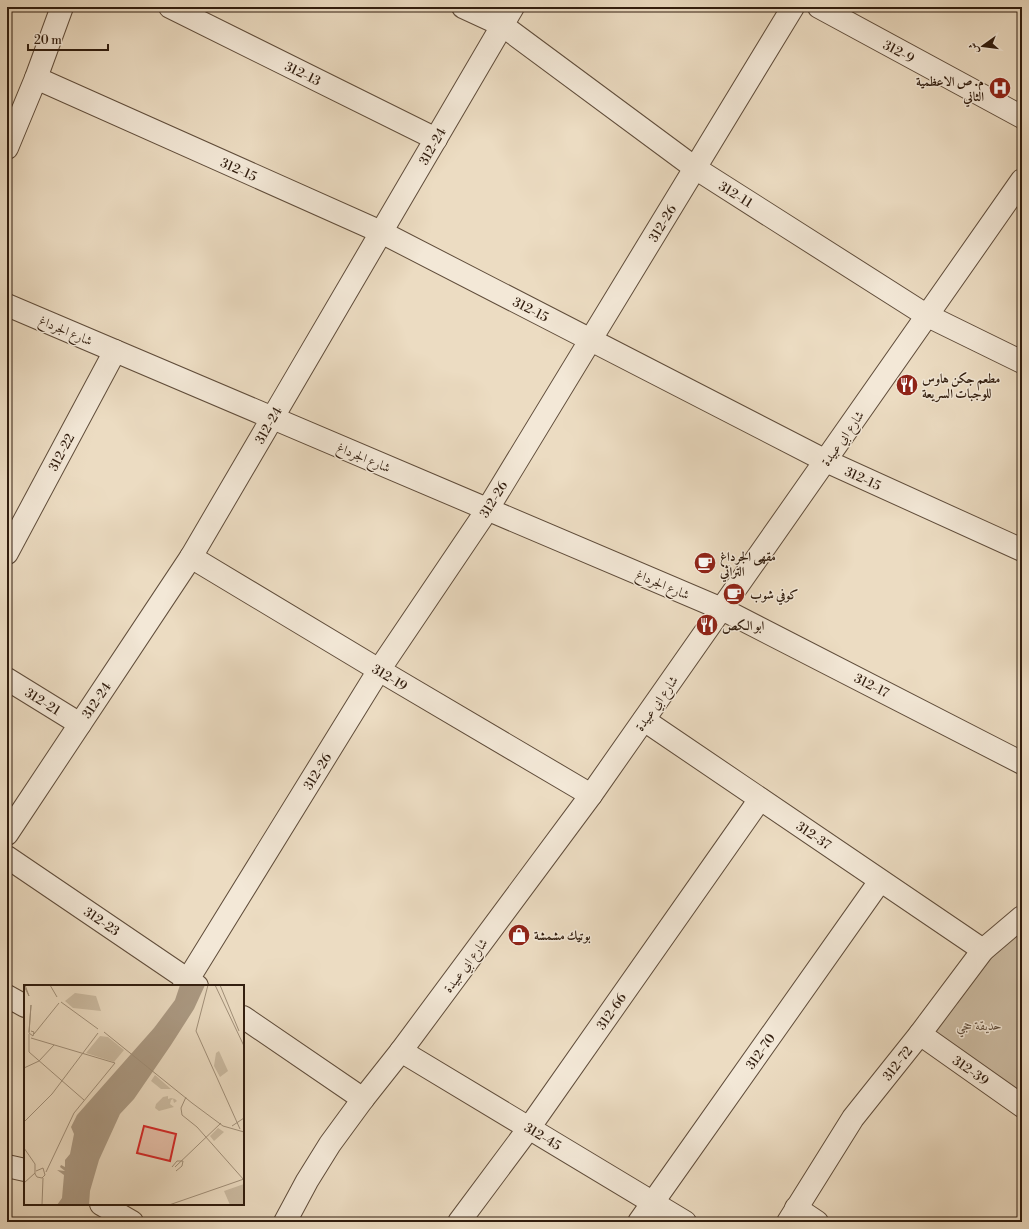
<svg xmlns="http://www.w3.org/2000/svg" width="1029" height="1229" viewBox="0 0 1029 1229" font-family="'Libre Bodoni',Amiri,serif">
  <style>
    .park { fill: #ccbca3; stroke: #7e6c58 }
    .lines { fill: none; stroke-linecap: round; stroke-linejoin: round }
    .minor-casing { stroke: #604d3b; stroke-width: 24 }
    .minor { stroke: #f3e8d7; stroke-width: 22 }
    .labels { text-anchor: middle; stroke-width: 3; stroke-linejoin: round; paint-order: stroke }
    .street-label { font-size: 13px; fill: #311d0e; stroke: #f3e8d7 }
    .poi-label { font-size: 13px; font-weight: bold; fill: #311d0e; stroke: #f3e8d7; text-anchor: start }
    .park-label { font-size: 13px; font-style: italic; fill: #604d3b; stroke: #f3e8d7 }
    .inset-river { fill: none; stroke: #ac9b85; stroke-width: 2 }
    .inset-road { fill: none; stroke: #a1907a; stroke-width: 1 }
    .view { fill: #d62828; fill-opacity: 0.15; stroke: #d62828; stroke-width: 2 }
    .inset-edge { fill: none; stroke: #311d0e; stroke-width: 2 }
  </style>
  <rect width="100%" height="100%" fill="#ecdcc2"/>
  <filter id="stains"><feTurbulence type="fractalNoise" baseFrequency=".005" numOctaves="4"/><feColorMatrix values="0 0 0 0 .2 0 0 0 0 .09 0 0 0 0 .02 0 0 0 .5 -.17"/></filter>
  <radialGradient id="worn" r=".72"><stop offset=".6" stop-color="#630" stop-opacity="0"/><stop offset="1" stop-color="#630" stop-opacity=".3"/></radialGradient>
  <!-- park -->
  <path class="park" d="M1022,917V1108L920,1034Z"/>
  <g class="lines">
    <!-- minor casing -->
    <g class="minor-casing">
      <g id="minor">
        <path d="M170,7L436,139"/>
        <path d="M463,7L502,25L695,168L926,315L1022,362"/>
        <path d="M819,7L1022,117"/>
        <path d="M36,78L381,232L826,461L1022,550"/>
        <path d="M7,148L36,78L62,7"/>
        <path d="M7,305L722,609L1022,763"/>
        <path d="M7,553L115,351"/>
        <path d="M191,557L379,670L591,795"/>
        <path d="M7,679L80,724"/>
        <path d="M644,720L983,950"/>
        <path d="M7,834L191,557L513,7"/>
        <path d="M7,857L197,986"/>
        <path d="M184,986L379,670L487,510L793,7"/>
        <path d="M7,996L25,1006"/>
        <path d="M243,1017L363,1099"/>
        <path d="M920,1034L1022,1106"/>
        <path d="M401,1051L685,1222"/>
        <path d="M7,1166L25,1170"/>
        <path d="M101,1204L132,1222"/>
        <path d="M796,1208L817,1222"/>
        <path d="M285,1222L307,1181L330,1144L363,1099L401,1051L591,795L1022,180"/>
        <path d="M459,1222L529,1128L760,799"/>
        <path d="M639,1222L880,881"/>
        <path d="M788,1222L853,1118L920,1034L983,950L1022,917"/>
      </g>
    </g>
    <!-- minor -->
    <use href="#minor" class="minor"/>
  </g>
  <!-- icons -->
  <defs>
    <g id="hospital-disc" transform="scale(1.15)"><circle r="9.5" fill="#8f2418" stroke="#f3e8d7"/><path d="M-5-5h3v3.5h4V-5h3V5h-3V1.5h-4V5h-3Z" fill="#fff"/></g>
    <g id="restaurant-disc" transform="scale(1.15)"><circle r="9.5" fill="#8f2418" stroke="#f3e8d7"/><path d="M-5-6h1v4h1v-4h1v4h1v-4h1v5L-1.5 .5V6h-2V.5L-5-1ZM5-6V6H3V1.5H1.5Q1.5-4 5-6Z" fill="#fff"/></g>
    <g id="cafe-disc" transform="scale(1.15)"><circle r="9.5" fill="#8f2418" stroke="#f3e8d7"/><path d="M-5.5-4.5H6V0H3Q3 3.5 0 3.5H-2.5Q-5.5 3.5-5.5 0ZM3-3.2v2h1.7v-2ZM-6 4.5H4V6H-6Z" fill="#fff"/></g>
    <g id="shop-disc" transform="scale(1.15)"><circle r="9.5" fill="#8f2418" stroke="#f3e8d7"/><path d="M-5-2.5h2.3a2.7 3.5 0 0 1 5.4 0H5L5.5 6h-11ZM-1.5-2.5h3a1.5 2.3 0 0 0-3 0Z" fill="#fff"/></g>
  </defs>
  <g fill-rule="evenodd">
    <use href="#hospital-disc" x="1000" y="88"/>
    <use href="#restaurant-disc" x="907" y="385"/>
    <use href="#cafe-disc" x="705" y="563"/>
    <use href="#cafe-disc" x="734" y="594"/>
    <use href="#restaurant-disc" x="707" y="625"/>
    <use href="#shop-disc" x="519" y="935"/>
  </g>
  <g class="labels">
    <!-- street labels -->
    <g class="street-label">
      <text transform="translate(899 51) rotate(28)" y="5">312-9</text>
      <text transform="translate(303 73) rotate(26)" y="5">312-13</text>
      <text transform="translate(432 146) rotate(-60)" y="5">312-24</text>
      <text transform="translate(239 169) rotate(24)" y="5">312-15</text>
      <text transform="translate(736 194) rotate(32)" y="5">312-11</text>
      <text transform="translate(662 223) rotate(-59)" y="5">312-26</text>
      <text transform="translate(531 309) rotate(27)" y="5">312-15</text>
      <text transform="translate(66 330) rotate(23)" y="5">شارع الجرداغ</text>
      <text transform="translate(268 425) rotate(-60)" y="5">312-24</text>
      <text transform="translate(842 438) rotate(-55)" y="5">شارع ابي عبيدة</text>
      <text transform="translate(61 452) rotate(-62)" y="5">312-22</text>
      <text transform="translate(364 457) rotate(23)" y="5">شارع الجرداغ</text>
      <text transform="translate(863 478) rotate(25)" y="5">312-15</text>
      <text transform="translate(493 499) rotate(-58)" y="5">312-26</text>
      <text transform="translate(663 584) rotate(23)" y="5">شارع الجرداغ</text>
      <text transform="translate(390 677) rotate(31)" y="5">312-19</text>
      <text transform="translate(872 685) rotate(27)" y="5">312-17</text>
      <text transform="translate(96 700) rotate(-56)" y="5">312-24</text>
      <text transform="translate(43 701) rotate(32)" y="5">312-21</text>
      <text transform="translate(656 703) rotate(-55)" y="5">شارع ابي عبيدة</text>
      <text transform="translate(317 771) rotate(-58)" y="5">312-26</text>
      <text transform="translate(814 835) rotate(34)" y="5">312-37</text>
      <text transform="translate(102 921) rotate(34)" y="5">312-23</text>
      <text transform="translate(465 965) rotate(-53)" y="5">شارع ابي عبيدة</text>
      <text transform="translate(611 1011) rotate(-55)" y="5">312-66</text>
      <text transform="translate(760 1051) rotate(-55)" y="5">312-70</text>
      <text transform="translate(897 1063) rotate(-52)" y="5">312-72</text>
      <text transform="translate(971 1070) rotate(35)" y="5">312-39</text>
      <text transform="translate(543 1136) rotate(31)" y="5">312-45</text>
    </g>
    <!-- poi labels -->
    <g class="poi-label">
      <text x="984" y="86" text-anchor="end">م. ص الاعظمية<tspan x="984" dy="15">الثاني</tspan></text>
      <text x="922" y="383">مطعم جكن هاوس<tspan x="922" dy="15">للوجبات السريعة</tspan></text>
      <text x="720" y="561">مقهى الجرداغ<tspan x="720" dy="15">التراثي</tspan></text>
      <text x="750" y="599">كوفي شوب</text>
      <text x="722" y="630">ابو الكص</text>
      <text x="534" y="940">بوتيك مشمشة</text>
    </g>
    <!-- park labels -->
    <g class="park-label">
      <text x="979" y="1030">حديقة حجي</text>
    </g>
  </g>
  <!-- overview -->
  <g transform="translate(24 985)">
    <rect width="220" height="220" fill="#ecdcc2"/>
    <path d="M131,90L147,104H137L127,96ZM144,111V114L147,113L151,114L153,116L150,118L149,114L147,115L146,119L150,122L135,126L131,123L132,119L139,112Z" fill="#ccbca3"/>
    <path d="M51,8L72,11L77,26L49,23L41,16ZM76,51L84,52L100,65L90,77L62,68ZM195,66L204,86L196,92L190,81L192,68ZM194,143L200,147L190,156L186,151ZM220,199V220H206L200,206Z" fill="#ccbca3"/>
    <path d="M156,0H181L170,24L147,60L110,114L96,129L75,175L66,206L65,220H33L38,213L40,190L33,185L41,186L36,182L37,180L41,182V175L46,169L50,149L47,142L53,130L130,43L151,15Z" fill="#ac9b85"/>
    <path class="inset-river" d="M50,220L51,193L69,138L68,128M50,220L54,177L68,134M51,220L55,177L70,138L67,124M52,220L56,178L71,139M53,220L57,178L72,139L71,130L65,120"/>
    <path class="inset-road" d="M26,0L33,12M184,0L172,46L216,144M191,0L220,61M196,0L215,46M0,1L5,11L1,0M37,17L74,44M5,47L7,20L5,48L9,51L10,47L7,46M80,47L168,118L199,141L220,147M5,49V67L60,115M10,49L35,18M7,53L91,78L50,128L22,187M0,83L15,76L30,60M162,112L157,123L158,130L173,142L220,195M0,137L28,109L74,48M208,141L220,133M0,163L11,179V189L13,192L18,193L21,190L19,183L12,186M148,182L153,176H159L158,181L152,186M151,182L197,138M0,198L11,188M18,220L19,193M145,220L220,194"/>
    <path class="view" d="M120,141L152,149L146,176L113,168Z"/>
    <rect width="220" height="220" class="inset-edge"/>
  </g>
  <!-- margin -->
  <rect width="1029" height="1229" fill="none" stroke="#ecdcc2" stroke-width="24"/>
  <rect x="8" y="8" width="1013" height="1213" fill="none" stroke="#311d0e" stroke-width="2"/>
  <rect x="12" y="12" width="1005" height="1205" fill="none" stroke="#311d0e"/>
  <!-- north arrow -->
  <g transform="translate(983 46) rotate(256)" stroke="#f3e8d7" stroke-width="3" paint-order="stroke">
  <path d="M0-3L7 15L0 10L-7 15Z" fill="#311d0e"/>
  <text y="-6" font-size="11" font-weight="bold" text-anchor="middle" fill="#311d0e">ش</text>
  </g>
  <!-- scale -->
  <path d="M28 44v6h80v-6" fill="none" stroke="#311d0e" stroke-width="2"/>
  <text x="34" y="44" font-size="12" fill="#311d0e" stroke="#f3e8d7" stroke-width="3" paint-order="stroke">20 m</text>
  <rect width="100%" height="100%" filter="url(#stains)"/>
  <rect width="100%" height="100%" fill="url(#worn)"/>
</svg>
